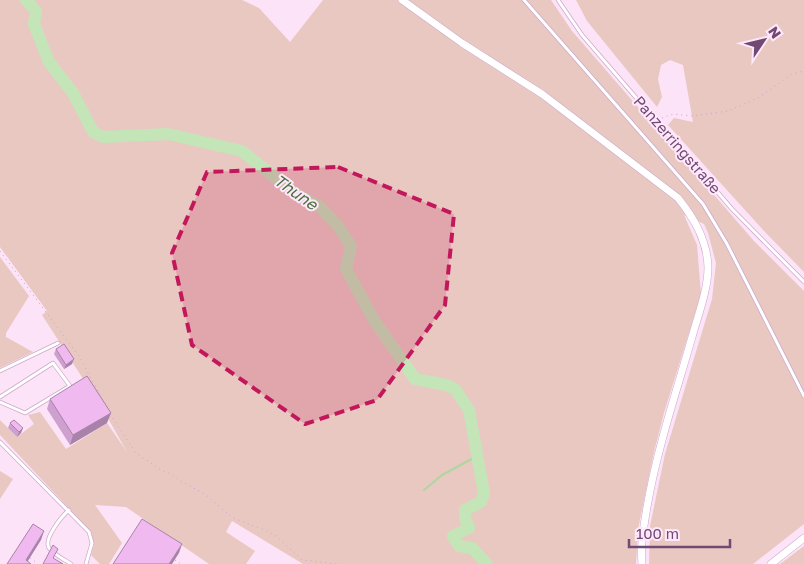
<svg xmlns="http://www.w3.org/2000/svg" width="804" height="564" viewBox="0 0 804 564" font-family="'Golos Text',sans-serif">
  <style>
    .green { fill: #e9c8c1 }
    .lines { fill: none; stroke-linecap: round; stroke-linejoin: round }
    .stream { stroke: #add79e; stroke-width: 2 }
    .river { stroke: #c4e5b7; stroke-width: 12 }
    .service-casing { stroke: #cca9cb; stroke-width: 4.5 }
    .minor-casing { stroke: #cca9cb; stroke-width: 8 }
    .path { stroke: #d49ed5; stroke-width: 1; stroke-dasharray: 1 4; stroke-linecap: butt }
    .service { stroke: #fff; stroke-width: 3 }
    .minor { stroke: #fff; stroke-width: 7 }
    .wall { fill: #cea0cf }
    .shaded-wall { fill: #a882a9 }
    .building { fill: #f0baf1; stroke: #a882a9 }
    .marked { fill: #c2185b; fill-opacity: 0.2; stroke: #c2185b; stroke-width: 4; stroke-dasharray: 10 6; stroke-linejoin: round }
    .labels { text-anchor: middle; stroke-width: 4; stroke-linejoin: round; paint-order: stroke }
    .street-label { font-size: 15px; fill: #714973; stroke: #ffe8fb }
    .water-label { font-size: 16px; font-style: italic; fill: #48723a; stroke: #ffe8fb }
  </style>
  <rect width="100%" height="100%" fill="#fce3f7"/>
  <!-- green -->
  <g class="green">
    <path d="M0,0H242L259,8L290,42L323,0H551L572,31L754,241L804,291V524L753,564H649L650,526L665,454L712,299L716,263L708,233L704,224L684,215L697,245L701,294L664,413L654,452L638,529L636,564H303L232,521L226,532L255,551L246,564H209L126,507L95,505L122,543L109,564H100L91,555L94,545L91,532L0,435V420L17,437L34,424L28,415L40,412L66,449L107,423L127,452L105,413L42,315L47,311L0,247Z"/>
    <path d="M576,0H804V272L765,232L668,125L674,118L693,122L683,65L670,60L661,65L658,79L662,97L657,107L587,21Z"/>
    <path d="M0,257L29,296L6,333V337L33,352L0,368Z"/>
    <path d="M0,471L13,479L0,499Z"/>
    <path d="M804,546V564H780Z"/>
  </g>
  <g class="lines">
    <!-- stream -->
    <path class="stream" d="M424,490L442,475L477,456"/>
    <!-- river -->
    <path class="river" d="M26,0L36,11L34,24L49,62L73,93L93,132L103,137L168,134L242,151L296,194L319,206L338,226L351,246L346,269L374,320L415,379L446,385L455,389L469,410L484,493L481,502L465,510V518L469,528L453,536L459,546L472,548L487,564"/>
    <!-- service casing -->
    <g class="service-casing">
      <g id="service">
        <path d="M524,0L703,204L727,244L804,396"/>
        <path d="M558,0L582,35L732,209L804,282"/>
        <path d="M0,371L58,343"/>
        <path d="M0,397L53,363L70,386L25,413L0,402"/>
        <path d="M0,442L89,532L92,543L86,564"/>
        <path d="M69,510C62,516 43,539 49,548C53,554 65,560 71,564"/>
      </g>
    </g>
    <!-- minor casing -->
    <g class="minor-casing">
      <g id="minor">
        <path d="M402,0L462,43L542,94L678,198C694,218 707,240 708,267C708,290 698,315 692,337C676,393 657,449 647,507C644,526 640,545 642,564"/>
        <path d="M771,564L804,538"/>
      </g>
    </g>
    <!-- path -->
    <g class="path">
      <path d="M662,118L673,114L693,116L728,111L758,98L792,74L804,71"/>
      <path d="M0,251L79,356L106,406"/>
      <path d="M110,414L136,453L161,470L171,474L182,482L205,494L233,518L262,529L276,536L302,560L337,564"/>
      <path d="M30,558L37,563"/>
      <path d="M175,560L181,564"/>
    </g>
    <!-- service -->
    <use href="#service" class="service"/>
    <!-- minor -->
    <use href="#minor" class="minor"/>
  </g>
  <!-- wall -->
  <g class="wall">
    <path d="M56,349L72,364L64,369L54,354Z"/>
    <path d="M50,399L107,423L70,445L47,409Z"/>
    <path d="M10,423L21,433L17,437L8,428Z"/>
  </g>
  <!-- shaded-wall -->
  <g class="shaded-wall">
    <path d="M74,359L72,364L64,369L66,365Z"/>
    <path d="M111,413L107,423L70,445L73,435Z"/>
    <path d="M23,428L21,433L17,437L19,432Z"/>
    <path d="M44,531L41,540L26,564V560Z"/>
    <path d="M182,544L179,553L172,564H169Z"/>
  </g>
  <!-- building -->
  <g class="building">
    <path d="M64,344L74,359L66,365L56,349Z"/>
    <path d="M87,376L111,413L73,435L50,399Z"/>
    <path d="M14,420L23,428L19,432L10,423Z"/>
    <path d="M142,519L182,544L169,564H113Z"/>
    <path d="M33,524L44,531L26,560L31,564H7Z"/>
    <path d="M53,545L58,549L53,558L63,564H43Z"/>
  </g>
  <!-- marked area -->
  <path class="marked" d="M338,167L454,214L445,305L377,400L305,424L192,345L172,253L207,172Z"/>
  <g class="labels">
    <!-- street labels -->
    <g class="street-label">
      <text transform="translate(677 145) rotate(49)" y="5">Panzerringstraße</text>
    </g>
    <!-- water labels -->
    <g class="water-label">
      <text transform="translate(296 192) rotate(35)" y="6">Thune</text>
    </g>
  </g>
  <!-- north arrow -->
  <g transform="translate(764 40) rotate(55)" stroke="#ffe8fb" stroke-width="4" paint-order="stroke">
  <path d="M0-4L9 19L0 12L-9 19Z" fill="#714973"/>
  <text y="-8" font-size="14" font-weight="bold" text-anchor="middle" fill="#714973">N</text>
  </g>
  <!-- scale -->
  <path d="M629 539v8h101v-8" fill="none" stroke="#714973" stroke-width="2.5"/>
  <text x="636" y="539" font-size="15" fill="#714973" stroke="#ffe8fb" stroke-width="4" paint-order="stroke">100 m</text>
</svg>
